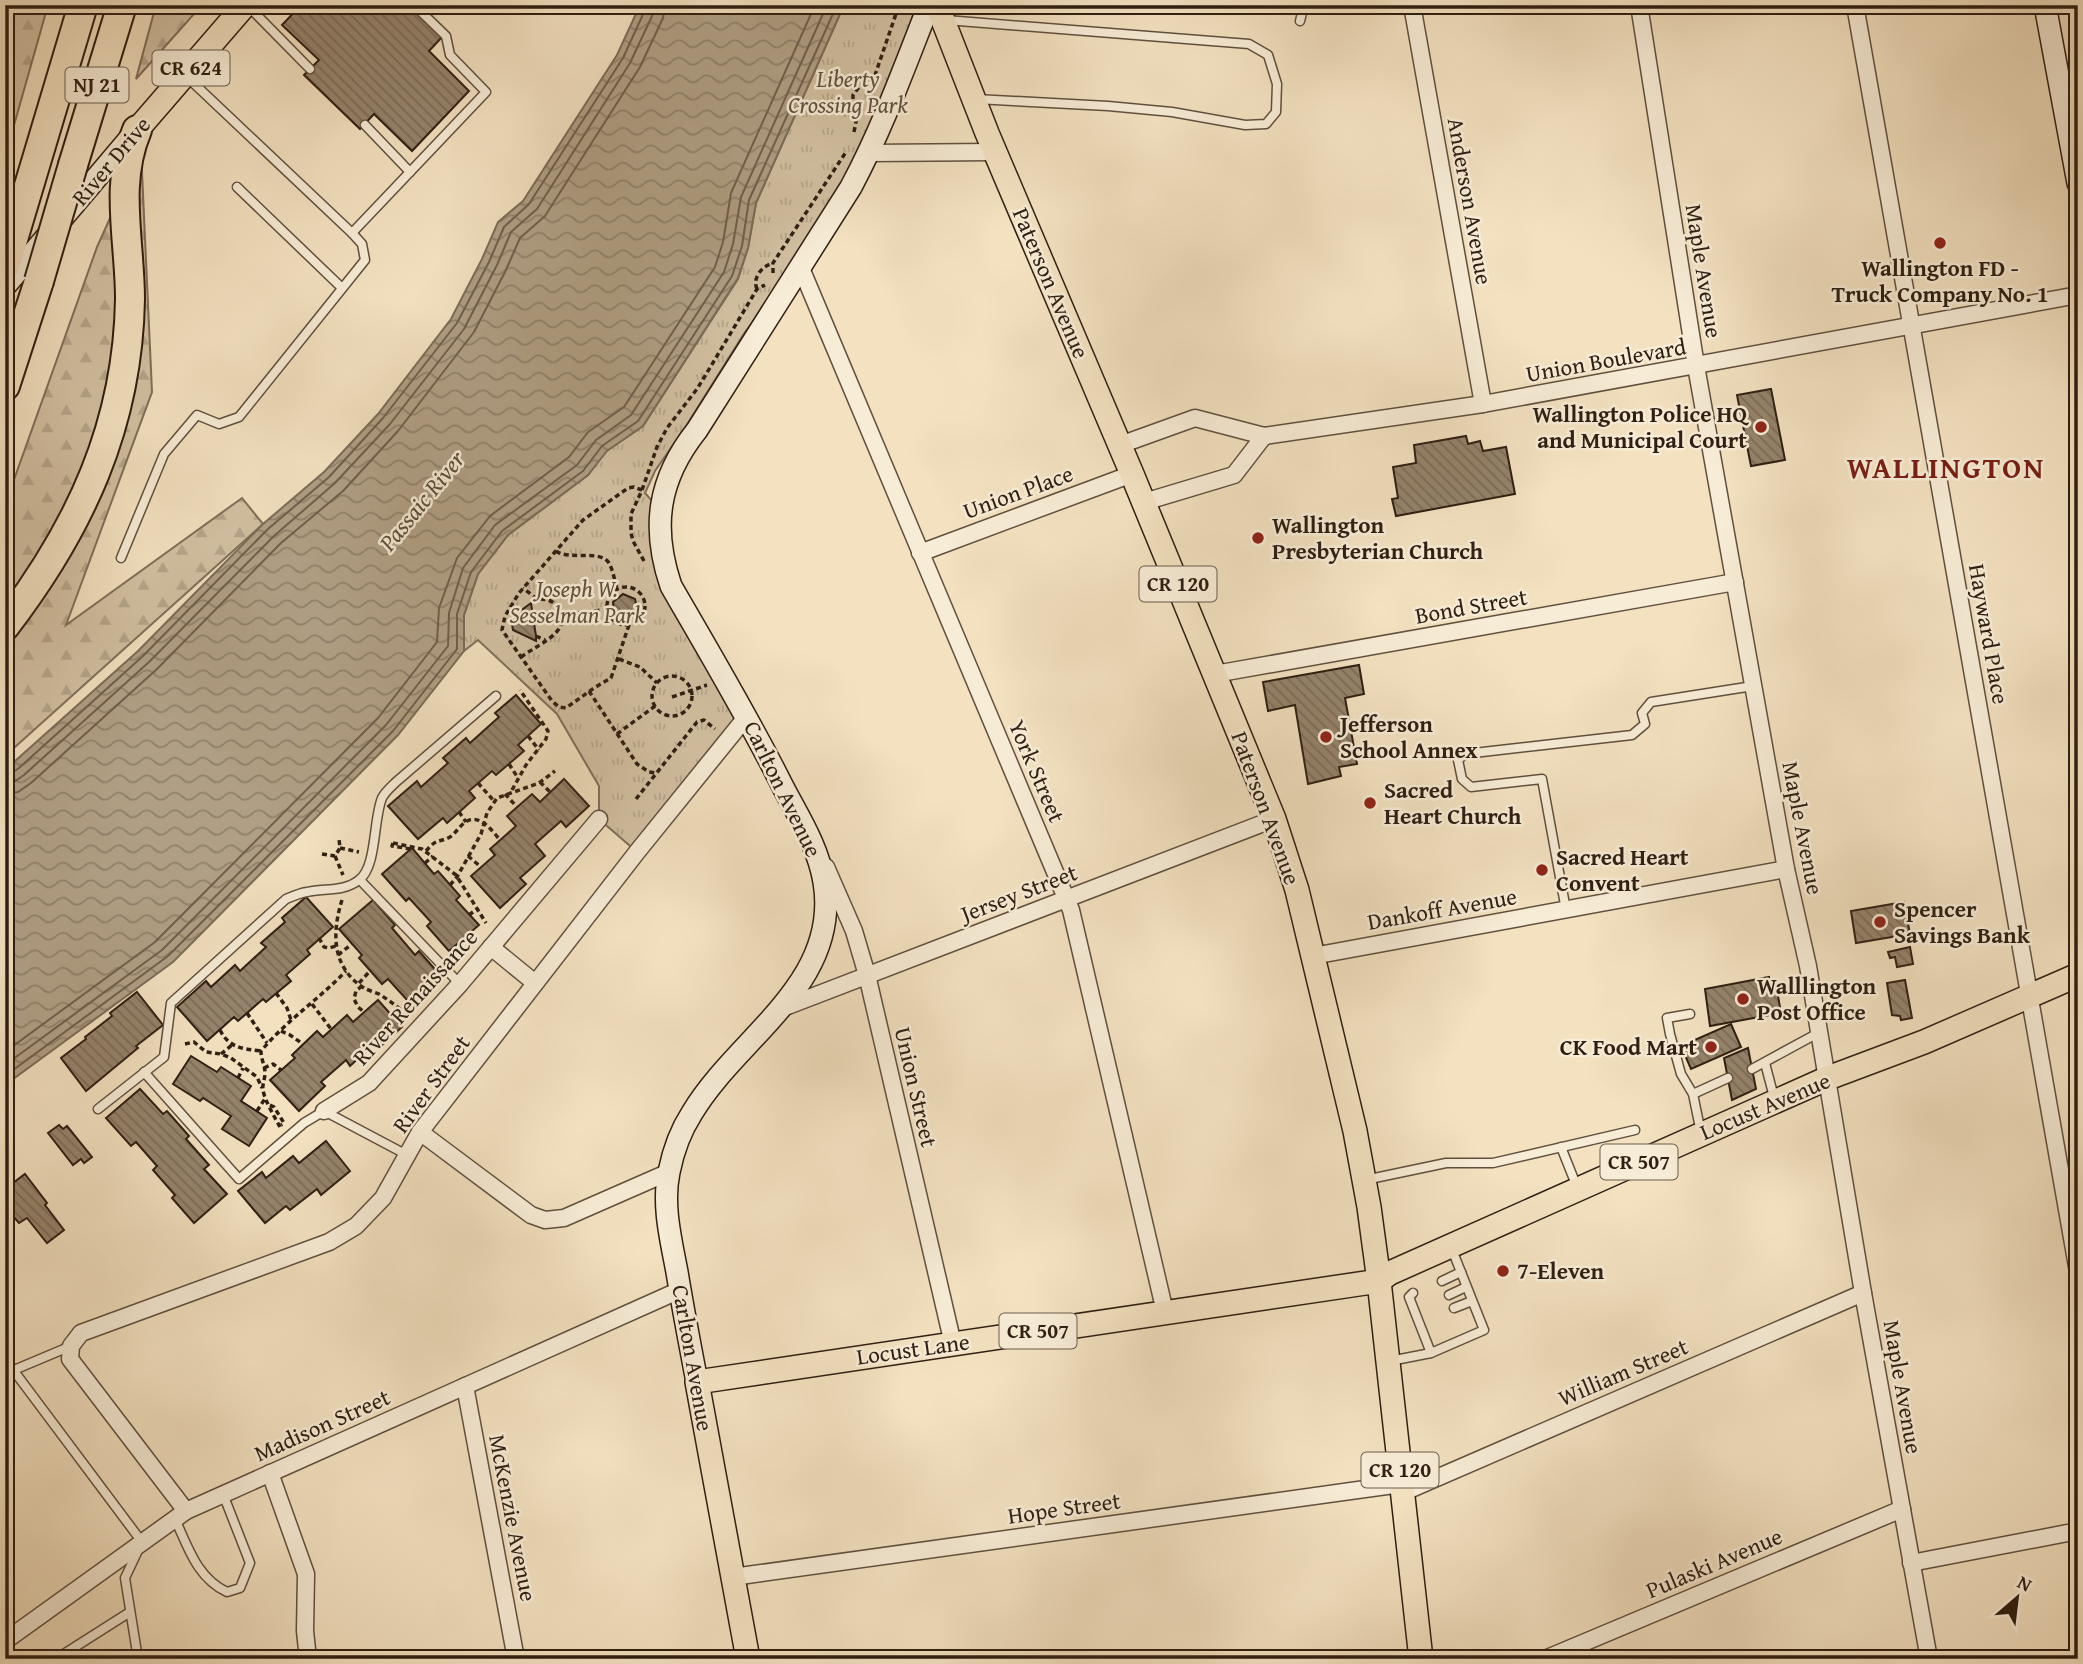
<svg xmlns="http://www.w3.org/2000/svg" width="2083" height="1664" viewBox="0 0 2083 1664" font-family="'Gentium Book Plus',serif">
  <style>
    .forest { fill: url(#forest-firs); stroke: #806f5a; stroke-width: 2 }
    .park { fill: url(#park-tufts); stroke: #806f5a; stroke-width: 2 }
    .water { fill: url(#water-waves); stroke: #7c6b57; stroke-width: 2 }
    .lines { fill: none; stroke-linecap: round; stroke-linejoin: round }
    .shore { stroke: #705e4c; stroke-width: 2 }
    .building { fill: url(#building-back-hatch); stroke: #2f1e12; stroke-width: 2 }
    .lane-casing { stroke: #604f3e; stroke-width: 11 }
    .street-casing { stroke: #604f3e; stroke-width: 19 }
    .secondary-casing { stroke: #2f1e12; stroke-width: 24 }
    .primary-casing { stroke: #2f1e12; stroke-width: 26 }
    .highway-casing { stroke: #2f1e12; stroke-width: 32 }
    .path { stroke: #2f1e12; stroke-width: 3.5; stroke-dasharray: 5 3.5; stroke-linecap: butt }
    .lane { stroke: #f7ecd6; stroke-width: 8 }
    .street { stroke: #f7ecd6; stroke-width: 16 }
    .secondary { stroke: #f7ecd6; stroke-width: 21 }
    .primary { stroke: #f3e1c0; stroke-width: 23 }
    .highway { stroke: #f3e1c0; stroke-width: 28 }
    .highway-bridge-casing { stroke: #2f1e12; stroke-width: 32; stroke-linecap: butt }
    .highway-bridge { stroke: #f3e1c0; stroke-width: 28 }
    .poi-dot { fill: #8f2418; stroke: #f7ecd6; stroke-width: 2.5 }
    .labels { text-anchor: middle; stroke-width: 5; stroke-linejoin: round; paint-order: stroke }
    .shield { fill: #f7ecd6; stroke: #6b5c4d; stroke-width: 2 }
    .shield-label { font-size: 21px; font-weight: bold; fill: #2f1e12 }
    .park-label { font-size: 23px; font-style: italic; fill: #604f3d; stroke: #f7ecd6 }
    .street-label { font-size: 23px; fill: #2f1e12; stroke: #f7ecd6 }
    .poi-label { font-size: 23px; font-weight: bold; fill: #2f1e12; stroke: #f7ecd6; text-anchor: start }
    .water-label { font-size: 24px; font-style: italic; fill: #5c4b3a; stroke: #f7ecd6 }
    .district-label { font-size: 30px; font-weight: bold; letter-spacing: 2px; fill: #7a1f14; stroke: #f7ecd6 }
  </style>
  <defs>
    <pattern id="forest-firs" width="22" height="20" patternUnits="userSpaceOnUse" patternTransform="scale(1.75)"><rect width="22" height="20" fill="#d2c0a2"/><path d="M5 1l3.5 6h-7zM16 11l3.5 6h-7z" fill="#b5a58a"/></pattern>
    <pattern id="park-tufts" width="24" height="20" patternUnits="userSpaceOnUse" patternTransform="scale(1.75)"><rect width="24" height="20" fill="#d2c0a2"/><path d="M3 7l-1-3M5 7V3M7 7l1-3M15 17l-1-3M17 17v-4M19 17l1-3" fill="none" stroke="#b5a58a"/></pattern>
    <pattern id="water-waves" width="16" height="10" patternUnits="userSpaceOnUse" patternTransform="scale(1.75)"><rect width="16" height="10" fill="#b09f85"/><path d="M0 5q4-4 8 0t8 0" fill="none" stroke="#90816b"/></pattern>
    <pattern id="building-back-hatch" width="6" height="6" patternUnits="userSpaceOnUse" patternTransform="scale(1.75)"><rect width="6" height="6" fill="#95836c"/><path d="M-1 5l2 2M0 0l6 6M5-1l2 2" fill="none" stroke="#7a6b57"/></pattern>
  </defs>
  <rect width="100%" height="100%" fill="#f3e1c0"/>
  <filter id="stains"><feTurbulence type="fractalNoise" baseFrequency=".00286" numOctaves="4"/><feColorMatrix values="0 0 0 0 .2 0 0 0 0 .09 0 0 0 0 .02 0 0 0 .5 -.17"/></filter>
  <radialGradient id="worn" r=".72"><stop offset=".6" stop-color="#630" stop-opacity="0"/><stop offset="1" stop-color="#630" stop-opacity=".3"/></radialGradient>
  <!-- forest -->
  <g class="forest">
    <path d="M5,5H48L5,157Z"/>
    <path d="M156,5H202L136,79Z"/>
    <path d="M141,150L152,392L66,625L242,498L263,524L5,756V505L97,247Z"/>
  </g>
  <!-- park -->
  <path class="park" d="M844,5H916L898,64L887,82L889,88L849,173L793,270L745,332L686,426L655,471L645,493L660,510L663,562L747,716L637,852L599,819V786L557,714L478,640L464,651V615L478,574L508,535L588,475L606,451L643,426L738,279L748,248L756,203Z"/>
  <!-- water -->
  <path class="water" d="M640,5H844L756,203L748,248L738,278L643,426L607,451L588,475L508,535L478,574L464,615V651L398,735L173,962L5,1085V770L138,651L263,524L324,472L378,414L451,319L482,259L498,222L523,201L617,55Z"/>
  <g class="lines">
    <!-- shore -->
    <g class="shore">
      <path d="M5,775L10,774L19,768L143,656L268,529L329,477L383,418L457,323L489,262L504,227L529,204L623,58L645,10L646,5"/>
      <path d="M5,783L14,782L24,775L149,662L274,536L335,483L390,424L464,329L497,265L511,232L537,209L630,63L653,14L655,5"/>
      <path d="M5,794L18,792L31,783L157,669L281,543L343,491L398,431L474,332L506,270L520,238L545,216L640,67L663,18L665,5"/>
      <path d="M5,1052L155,942L378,718L437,642L439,608L457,558L490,516L569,457L588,432L624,407L715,267L723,242L731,193L815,5"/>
      <path d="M5,1065L162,950L386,725L448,646L449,613L463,568L495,525L577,465L596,440L631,415L724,272L733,244L741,197L827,5"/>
      <path d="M5,1076L168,956L393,731L457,649V614L471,572L502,531L583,471L602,446L638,421L732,276L742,246L749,200L837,5"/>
    </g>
  </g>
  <!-- building -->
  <g class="building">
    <path d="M301,5H409L442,37L429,51L469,91L412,151L374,114L360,129L304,75L319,60L282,25Z"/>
    <path d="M1771,389L1785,460L1751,466L1737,395Z"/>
    <path d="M1466,436L1468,444L1480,441L1483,451L1506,447L1515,494L1396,516L1392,499L1398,498L1393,467L1416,463L1414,445Z"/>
    <path d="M623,594L635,599L638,612L627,621L614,615L613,602Z"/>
    <path d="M531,603L536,636V641L513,630L511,618Z"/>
    <path d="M1359,665L1364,694L1345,698L1357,764L1339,767L1341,776L1308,784L1295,705L1268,711L1263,682Z"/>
    <path d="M516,695L541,724L518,745L524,751L496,775L492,771L469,791L475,798L447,823L443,818L418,839L388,806L417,781L421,787L448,763L443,758L466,738L470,743L499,717L495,713Z"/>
    <path d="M564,779L589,806L566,827L561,821L535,844L545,856L520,878L526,884L500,908L471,876L495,855L490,849L516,826L507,816L532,794L540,802Z"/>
    <path d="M412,848L434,874L438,871L460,896L456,900L479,925L449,951L427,926L431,922L409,898L406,901L382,874Z"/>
    <path d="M306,897L333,927L307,950L310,954L286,975L291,981L266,1002L263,999L238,1021L234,1017L207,1041L177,1007L206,981L211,987L235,965L240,971L266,947L261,943L285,922L282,918Z"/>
    <path d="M373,900L395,925L392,928L415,955L419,951L440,975L409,1002L388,979L382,984L359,958L362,955L339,929Z"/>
    <path d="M1904,902L1910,934L1856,943L1851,911Z"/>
    <path d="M1910,947L1913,964L1897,967L1895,957L1890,958L1888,952Z"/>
    <path d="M1769,977L1771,991L1777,990L1781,1013L1710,1026L1705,989Z"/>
    <path d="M1905,980L1912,1018L1901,1020L1900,1016L1892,1015L1887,983Z"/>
    <path d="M137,992L163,1025L136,1046L138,1048L86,1091L61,1058L86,1039L85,1037L112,1016L110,1013Z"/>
    <path d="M378,1000L402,1027L379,1048L375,1043L350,1066L346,1060L321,1082L325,1086L299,1111L270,1080L295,1058L292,1055L317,1031L323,1037L347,1015L353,1022Z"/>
    <path d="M1731,1024L1741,1047L1691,1069L1681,1046Z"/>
    <path d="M1748,1048L1756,1089L1732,1100L1724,1058Z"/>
    <path d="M191,1056L217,1072L221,1067L251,1086L241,1101L267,1118L249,1146L222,1129L231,1116L203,1098L200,1101L173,1084Z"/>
    <path d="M140,1089L163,1114L167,1111L189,1136L186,1139L209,1165L204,1169L227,1194L194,1223L172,1198L175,1195L153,1170L157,1166L136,1142L131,1146L106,1118Z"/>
    <path d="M59,1125L63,1129L67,1126L92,1157L84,1163L81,1159L73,1165L48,1133Z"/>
    <path d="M326,1141L350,1171L321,1195L317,1189L290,1210L286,1206L265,1223L238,1191L262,1172L266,1178L293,1156L299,1163Z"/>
    <path d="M25,1174L47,1203L45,1205L64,1230L47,1243L27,1218L19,1223L5,1207V1189Z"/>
  </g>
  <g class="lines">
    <!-- lane casing -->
    <g class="lane-casing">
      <g id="lane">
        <path d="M247,5L310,69"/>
        <path d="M946,20L1249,44L1268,55L1277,84L1276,112L1266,124L1245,125L1172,112L1108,106L976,99"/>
        <path d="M1300,21L1304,5"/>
        <path d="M187,77L352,233L486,92L450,55L446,36L414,5"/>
        <path d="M365,125L410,172"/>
        <path d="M237,187L342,288"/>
        <path d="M121,558L164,454L197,415L219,424L239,417L365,260L362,244L352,233"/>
        <path d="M360,880L460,984"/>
        <path d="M1566,910L1542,779L1471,787L1462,779L1458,760L1465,754L1632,735L1645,724L1642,713L1651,702L1753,686"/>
        <path d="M1690,1014L1667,1018L1670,1034L1681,1074L1693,1094L1701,1133"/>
        <path d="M1765,1063L1775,1101"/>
        <path d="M1752,1069L1820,1032"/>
        <path d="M144,1072L239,1179L304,1123L324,1111L407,1155"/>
        <path d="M1693,1094L1728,1078"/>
        <path d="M98,1109L164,1057L171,1003L286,899C293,896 300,893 307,892C324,888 344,892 359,880C377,867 373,820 382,798C385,792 391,787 396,782L496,696"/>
        <path d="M1561,1147L1577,1187"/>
        <path d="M1365,1180L1446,1163H1493L1635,1130"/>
        <path d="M1442,1281L1461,1272"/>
        <path d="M1413,1293L1409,1297L1431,1353L1484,1330L1451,1247"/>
        <path d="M1449,1295L1466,1287"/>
        <path d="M1454,1308L1472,1301"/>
        <path d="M5,1359L142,1542L125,1578L138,1659"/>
        <path d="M1390,1361L1431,1353"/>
        <path d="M5,1376L14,1370L71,1346"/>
        <path d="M175,1519C188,1547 197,1578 227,1592L240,1588L250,1563L223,1494"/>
        <path d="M56,1659L130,1612"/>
      </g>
    </g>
    <!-- street casing -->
    <g class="street-casing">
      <g id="street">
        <path d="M1412,5L1483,404"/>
        <path d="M1639,5L1696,366L1786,869L1808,966L1863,1293L1929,1659"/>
        <path d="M1855,5L2078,1272"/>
        <path d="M869,153L995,152"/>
        <path d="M801,268L1071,910L1165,1312"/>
        <path d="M1120,445L1195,418L1264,436L1483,404L2078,295"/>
        <path d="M1144,502L1234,475L1264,436"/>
        <path d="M920,553L1132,474"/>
        <path d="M1215,674L1735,582"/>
        <path d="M826,867L854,931L867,975L953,1344"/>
        <path d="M491,947L535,983"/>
        <path d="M1313,956L1786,869"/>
        <path d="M780,1009L1274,819"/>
        <path d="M324,1111L369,1083L460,984L599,819"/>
        <path d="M420,1132L531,1215L545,1220L564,1218L669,1172"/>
        <path d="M465,1386L516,1659"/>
        <path d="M270,1473L306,1574L305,1631L308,1659"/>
        <path d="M1402,1493L1863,1293"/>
        <path d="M186,1511L70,1359L71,1346L81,1333L329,1242L356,1226L383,1198L420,1132L637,852L747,716"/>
        <path d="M1911,1563L2078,1531"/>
        <path d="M733,1577L1401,1484"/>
        <path d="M5,1641L186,1511L680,1290"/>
        <path d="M1545,1659L1902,1509"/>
      </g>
    </g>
    <!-- secondary casing -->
    <g class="secondary-casing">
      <g id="secondary">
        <path d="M2045,5L2078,183"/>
        <path d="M5,286L131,137"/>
        <path d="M697,1382C690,1345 683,1309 677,1272C671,1240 662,1205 669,1172C673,1152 681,1130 692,1113C737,1037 841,984 824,882C818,846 798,816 782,785C748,717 709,652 671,586C651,527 658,479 697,430L851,187C883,127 904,68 929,5"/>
      </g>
    </g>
    <!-- primary casing -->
    <g class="primary-casing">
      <g id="primary">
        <path d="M937,5L987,133L1132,474L1274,819L1297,890L1355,1131L1369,1207L1379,1281L1421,1659"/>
        <path d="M137,130L245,5"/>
        <path d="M748,1659L697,1382L1379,1281L1390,1273L1828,1078L1924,1042L2078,975"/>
      </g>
    </g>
    <!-- highway casing -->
    <g class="highway-casing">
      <g id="highway">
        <path d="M73,165L122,5"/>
        <path d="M5,266L83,5"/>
        <path d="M5,386L39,281"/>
        <path d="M5,626C80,528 128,425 130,299C130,241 114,184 137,130"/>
      </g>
    </g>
    <!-- path -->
    <g class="path">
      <path d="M854,132L857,116L853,106V95L859,87L874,78L899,5"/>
      <path d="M773,273V263L846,152"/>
      <path d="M757,289C752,278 762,266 773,263"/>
      <path d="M556,551C570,561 600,549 609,563C613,570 615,582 617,590"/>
      <path d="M644,561L633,541L631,533V514L642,490L657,447L667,428L697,389L714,361L757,289L765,285"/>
      <circle cx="626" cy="606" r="19"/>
      <path d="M536,598V605"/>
      <path d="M561,616L607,609"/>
      <path d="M629,625L611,678L594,688L566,708L559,707L552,701L502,630L505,616L519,593L583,520L628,488L634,487L642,490"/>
      <path d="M536,636L545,640"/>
      <path d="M521,657C533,648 556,638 561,625C561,607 555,598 537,599L523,588"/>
      <path d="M619,659L640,667L657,683"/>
      <circle cx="672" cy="696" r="20"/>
      <path d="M589,691L637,764L649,772L657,773"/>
      <path d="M672,697L707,685"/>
      <path d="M617,734L655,706"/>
      <path d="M528,736L539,750"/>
      <path d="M509,764L518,778"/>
      <path d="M540,782L550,792"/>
      <path d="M478,783L494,801"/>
      <path d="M512,790L526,765L546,739L548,731L520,690"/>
      <path d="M505,794L517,807"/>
      <path d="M636,799L697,722L704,720L715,729"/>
      <path d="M459,812L466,822"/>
      <path d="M393,843L422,849L456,875L486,923"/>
      <path d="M393,843L392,846L411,849"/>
      <path d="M340,848L359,852"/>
      <path d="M426,851C437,838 438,843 450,837C456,833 460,825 467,821C481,814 493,832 500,840"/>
      <path d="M322,854L335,856L340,848L339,839"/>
      <path d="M335,856L343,875"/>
      <path d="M468,856L481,867"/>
      <path d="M425,863L433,856"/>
      <path d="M450,885L457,877L481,834L487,813L497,798L539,783L555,771"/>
      <path d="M342,900C332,932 331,967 364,988C368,990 374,992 379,994C387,999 394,1004 401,1010"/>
      <path d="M469,915L477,909"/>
      <path d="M319,938L324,947L329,948L336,946"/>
      <path d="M338,955L352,944"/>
      <path d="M359,983L370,971"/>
      <path d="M362,986L356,991L354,999L358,1007L364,1012"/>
      <path d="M276,993L287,1008L291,1020"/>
      <path d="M312,1004L331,1029"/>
      <path d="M247,1013L267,1043"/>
      <path d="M220,1030C229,1048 243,1049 261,1051"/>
      <path d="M281,1031L290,1035L303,1044"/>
      <path d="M185,1044L194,1042L206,1052L221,1054L231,1058L257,1077L262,1088"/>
      <path d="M221,1054L232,1045"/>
      <path d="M264,1068L273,1064L281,1070"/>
      <path d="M238,1078L243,1068"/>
      <path d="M270,1105L274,1107L284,1123L281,1125"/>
      <path d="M257,1111L266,1097"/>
      <path d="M280,1127C275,1118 264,1099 263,1090C262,1085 265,1079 265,1073C265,1065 261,1060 261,1051C286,1021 319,999 346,971"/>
    </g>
    <!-- lane -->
    <use href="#lane" class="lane"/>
    <!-- street -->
    <use href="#street" class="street"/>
    <!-- secondary -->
    <use href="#secondary" class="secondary"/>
    <!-- primary -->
    <use href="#primary" class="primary"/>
    <!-- highway -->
    <use href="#highway" class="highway"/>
    <!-- highway-bridge casing -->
    <g class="highway-bridge-casing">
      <path id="highway-bridge" d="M39,281L73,165"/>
    </g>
    <!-- highway-bridge -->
    <use href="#highway-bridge" class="highway-bridge"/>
  </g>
  <!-- markers -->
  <g class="poi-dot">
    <circle cx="1940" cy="243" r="7"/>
    <circle cx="1761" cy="427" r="7"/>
    <circle cx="1258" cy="538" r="7"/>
    <circle cx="1326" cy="737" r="7"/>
    <circle cx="1370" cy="803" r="7"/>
    <circle cx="1542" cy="870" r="7"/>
    <circle cx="1880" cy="922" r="7"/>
    <circle cx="1743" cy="999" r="7"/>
    <circle cx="1711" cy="1047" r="7"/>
    <circle cx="1503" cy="1271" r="7"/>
  </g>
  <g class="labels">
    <!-- shield labels -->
    <g class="shield">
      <rect x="152.5" y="50.5" width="77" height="35" rx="5"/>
      <rect x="65.5" y="67.5" width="63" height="35" rx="5"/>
      <rect x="1139.5" y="566.5" width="77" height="35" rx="5"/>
      <rect x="1600.5" y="1144.5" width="77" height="35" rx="5"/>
      <rect x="999.5" y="1313.5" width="77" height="35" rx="5"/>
      <rect x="1361.5" y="1452.5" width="77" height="35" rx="5"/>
    </g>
    <g class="shield-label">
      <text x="191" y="75">CR 624</text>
      <text x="97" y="92">NJ 21</text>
      <text x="1178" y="591">CR 120</text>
      <text x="1639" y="1169">CR 507</text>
      <text x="1038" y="1338">CR 507</text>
      <text x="1400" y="1477">CR 120</text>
    </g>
    <!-- park labels -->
    <g class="park-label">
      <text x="848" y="87">Liberty<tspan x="848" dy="26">Crossing Park</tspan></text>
      <text x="577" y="597">Joseph W.<tspan x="577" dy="26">Sesselman Park</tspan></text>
    </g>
    <!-- street labels -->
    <g class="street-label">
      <text transform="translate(111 161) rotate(-50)" y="8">River Drive</text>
      <text transform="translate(1470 201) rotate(80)" y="8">Anderson Avenue</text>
      <text transform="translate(1704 271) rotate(81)" y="8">Maple Avenue</text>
      <text transform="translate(1051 283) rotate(67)" y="8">Paterson Avenue</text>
      <text transform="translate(1606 360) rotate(-10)" y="8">Union Boulevard</text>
      <text transform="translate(1018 492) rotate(-20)" y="8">Union Place</text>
      <text transform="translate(1471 606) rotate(-10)" y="8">Bond Street</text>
      <text transform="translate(1989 634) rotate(80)" y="8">Hayward Place</text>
      <text transform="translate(1037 771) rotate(67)" y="8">York Street</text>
      <text transform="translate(783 789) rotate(64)" y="8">Carlton Avenue</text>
      <text transform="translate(1266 808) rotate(70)" y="8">Paterson Avenue</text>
      <text transform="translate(1803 828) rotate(79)" y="8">Maple Avenue</text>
      <text transform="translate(1019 893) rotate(-21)" y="8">Jersey Street</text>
      <text transform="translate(1442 909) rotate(-10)" y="8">Dankoff Avenue</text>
      <text transform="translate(415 997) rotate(-48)" y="8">River Renaissance</text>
      <text transform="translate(431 1084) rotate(-54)" y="8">River Street</text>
      <text transform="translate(916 1087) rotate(77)" y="8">Union Street</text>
      <text transform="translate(1765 1106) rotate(-23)" y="8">Locust Avenue</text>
      <text transform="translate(913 1349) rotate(-8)" y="8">Locust Lane</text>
      <text transform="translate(693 1358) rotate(80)" y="8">Carlton Avenue</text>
      <text transform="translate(1623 1372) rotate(-23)" y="8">William Street</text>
      <text transform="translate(1903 1387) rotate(80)" y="8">Maple Avenue</text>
      <text transform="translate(322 1425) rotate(-24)" y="8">Madison Street</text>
      <text transform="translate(1064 1508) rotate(-8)" y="8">Hope Street</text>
      <text transform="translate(513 1518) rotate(79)" y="8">McKenzie Avenue</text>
      <text transform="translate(1714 1563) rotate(-23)" y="8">Pulaski Avenue</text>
    </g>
    <!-- poi labels -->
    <g class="poi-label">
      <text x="1940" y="276" text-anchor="middle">Wallington FD -<tspan x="1940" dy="26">Truck Company No. 1</tspan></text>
      <text x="1747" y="422" text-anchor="end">Wallington Police HQ<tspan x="1747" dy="26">and Municipal Court</tspan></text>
      <text x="1272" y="533">Wallington<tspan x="1272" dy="26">Presbyterian Church</tspan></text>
      <text x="1340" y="732">Jefferson<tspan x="1340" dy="26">School Annex</tspan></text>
      <text x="1384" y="798">Sacred<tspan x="1384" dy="26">Heart Church</tspan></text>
      <text x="1556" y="865">Sacred Heart<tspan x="1556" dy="26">Convent</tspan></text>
      <text x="1894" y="917">Spencer<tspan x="1894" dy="26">Savings Bank</tspan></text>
      <text x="1757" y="994">Walllington<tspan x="1757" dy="26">Post Office</tspan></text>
      <text x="1697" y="1055" text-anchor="end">CK Food Mart</text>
      <text x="1517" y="1279">7-Eleven</text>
    </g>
    <!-- water labels -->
    <g class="water-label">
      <text transform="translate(422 501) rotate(-51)" y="8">Passaic River</text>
    </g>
    <!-- district labels -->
    <g class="district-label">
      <text x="1946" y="478">WALLINGTON</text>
    </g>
  </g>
  <!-- margin -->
  <rect width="2083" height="1664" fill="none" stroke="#f3e1c0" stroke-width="28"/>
  <rect x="7" y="7" width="2069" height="1650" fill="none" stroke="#2f1e12" stroke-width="3.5"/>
  <rect x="14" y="14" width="2055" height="1636" fill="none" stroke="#2f1e12" stroke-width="2"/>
  <!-- north arrow -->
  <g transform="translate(2017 1598) rotate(28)" stroke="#f7ecd6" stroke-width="5" paint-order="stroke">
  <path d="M0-5L12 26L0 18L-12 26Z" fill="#2f1e12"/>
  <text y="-10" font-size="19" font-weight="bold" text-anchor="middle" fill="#2f1e12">N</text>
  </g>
  <rect width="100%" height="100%" filter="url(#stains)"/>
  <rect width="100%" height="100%" fill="url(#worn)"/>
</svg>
